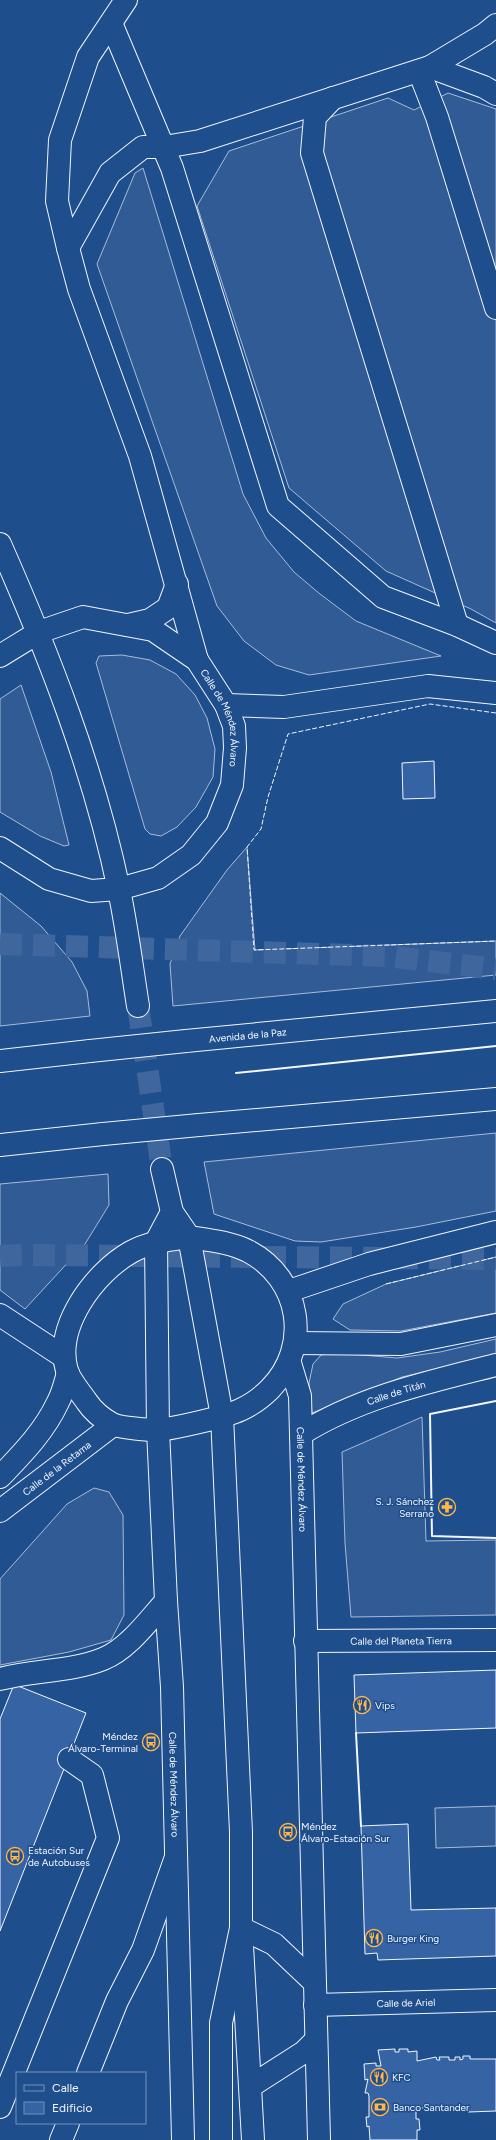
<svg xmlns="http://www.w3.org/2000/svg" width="496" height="2140" viewBox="0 0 496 2140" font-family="Figtree,sans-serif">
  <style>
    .built { fill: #305b95; stroke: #a8bbd7 }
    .building { fill: #3563a3; stroke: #f2f6ff }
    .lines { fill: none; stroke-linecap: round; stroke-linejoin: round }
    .major-tunnel { stroke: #3f679d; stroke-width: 22; stroke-dasharray: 22 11; stroke-linecap: butt }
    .highway-tunnel { stroke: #3f679d; stroke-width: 22; stroke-dasharray: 22 11; stroke-linecap: butt }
    .minor-casing { stroke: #f2f6ff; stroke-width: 24 }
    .major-casing { stroke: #f2f6ff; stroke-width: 24 }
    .highway-casing { stroke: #f2f6ff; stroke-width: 24 }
    .minor { stroke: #1f4e8c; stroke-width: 22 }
    .major { stroke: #1f4e8c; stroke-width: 22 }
    .highway { stroke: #1f4e8c; stroke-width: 22 }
    .highway-bridge-casing { stroke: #f2f6ff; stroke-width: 24; stroke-linecap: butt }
    .highway-bridge { stroke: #1f4e8c; stroke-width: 22 }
    .fence { stroke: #f2f6ff; stroke-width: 1; stroke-dasharray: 5 2; stroke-linecap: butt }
    .wall { stroke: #f2f6ff; stroke-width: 2 }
    .labels { text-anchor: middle; stroke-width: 3; stroke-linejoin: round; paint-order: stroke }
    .street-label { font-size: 10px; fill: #f2f6ff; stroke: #1f4e8c }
    .poi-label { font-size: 10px; fill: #f2f6ff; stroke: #1f4e8c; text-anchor: start }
  </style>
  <rect width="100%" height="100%" fill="#1f4e8c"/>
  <!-- built -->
  <g class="built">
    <path d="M448,93L496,109V623L471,609L386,571L289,488L197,206L229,151L388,98L414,110Z"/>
    <path d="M143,168L243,494L266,538L294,572L320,594L356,621L441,656L309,675L276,665L244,641L217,606L97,264L135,173Z"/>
    <path d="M122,655L150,660L176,674L195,695L207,718L215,749L213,777L196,807L177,827L161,836L150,834L145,829L96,663L99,656Z"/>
    <path d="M21,685L51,772L69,845L64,846L40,836L0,812V699Z"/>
    <path d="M247,847L255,950L496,941V975L173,1006L170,964L180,936L227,870Z"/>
    <path d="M0,893L41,926L72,962L87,991L90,1016L0,1026Z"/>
    <path d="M496,1133V1211L416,1227L321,1242L295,1241L214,1214L204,1162Z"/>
    <path d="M108,1174L109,1205L85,1244L25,1309L0,1290V1184Z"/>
    <path d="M496,1257V1313L401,1331L350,1330L333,1319L343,1304L386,1284Z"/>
    <path d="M496,1339V1355L402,1377L312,1413L309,1383L313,1364L321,1355L338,1353L397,1358L440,1352Z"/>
    <path d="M422,1417L426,1541L496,1540V1615L351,1617L345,1543L342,1452Z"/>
    <path d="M94,1488L109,1492L123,1515L124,1615L111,1640L69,1652L0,1665V1579L67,1504Z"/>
    <path d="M496,1806V1846L436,1848L435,1808Z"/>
  </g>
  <!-- building -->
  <g class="building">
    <path d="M434,761L435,798L403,799L402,763Z"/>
    <path d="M496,1670V1728L356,1733L354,1675Z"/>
    <path d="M18,1686L86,1713L0,1931V1719L13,1687Z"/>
    <path d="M408,1824L411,1910L496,1908V1956L378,1960L377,1953L365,1954L361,1826Z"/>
    <path d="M395,2049V2052H399V2049H408V2052L417,2051V2061L436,2057L437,2060H440L439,2057H449V2060H455V2057H460V2060L463,2059V2056H470V2059H496V2111L468,2112V2110H458L457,2107H451L452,2110H442V2108H439V2111H430V2108H416V2119H419L420,2130H417V2140H370L369,2126L367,2127L366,2117H369V2096L368,2093H365L368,2079L365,2080L364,2064L376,2063V2066H381L378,2050Z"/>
  </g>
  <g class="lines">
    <!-- major-tunnel -->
    <path class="major-tunnel" d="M138,1006L162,1169"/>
    <!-- highway-tunnel -->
    <g class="highway-tunnel">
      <path d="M0,944L386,956L496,969"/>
      <path d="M0,1256L24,1255L496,1259"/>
    </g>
    <!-- minor casing -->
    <g class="minor-casing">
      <g id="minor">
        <path d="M126,0L88,57L60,140L57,201L68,248L110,173L143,147H164L200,141L430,67L484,87L496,94"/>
        <path d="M111,23L172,168L278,506L383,597L457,625L496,643"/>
        <path d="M430,67L485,34L496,25"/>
        <path d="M419,71L437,117L496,308"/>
        <path d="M333,98L315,117L312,153L457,625"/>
        <path d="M68,248L79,289L140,456L197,660"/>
        <path d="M128,625L150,620L168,608L177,584"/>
        <path d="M295,1343L401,1344L496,1325"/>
        <path id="s1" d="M290,1363L300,1396L319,2140"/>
        <path id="s2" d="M301,1434C360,1397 429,1382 496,1365"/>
        <path d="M0,1477C22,1454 44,1432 58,1402C63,1393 65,1383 68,1373"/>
        <path id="s3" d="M0,1511L113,1425"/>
        <path id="s4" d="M305,1641L496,1640"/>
        <path d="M0,1679C33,1670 70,1672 103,1659C128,1649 148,1621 166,1601"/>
        <path id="s5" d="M315,2005L496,2000"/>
        <path d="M88,2073L117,2001L143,1950L176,1857"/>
        <path d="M251,2086L304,2052L316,2040"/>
        <path d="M0,2107L108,1838L92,1775L69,1759"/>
        <path d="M61,2140L68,2123"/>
        <path d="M221,2140V2023L241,1928L274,1944L314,1982"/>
      </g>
    </g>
    <!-- major casing -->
    <g class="major-casing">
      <g id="major">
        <path d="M0,544C49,655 94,770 119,890C127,928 132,968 138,1006"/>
        <path id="s6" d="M0,656L39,632L83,617L153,630L197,660L226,705L234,726L235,748L232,785L217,823L191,855L158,878L119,889L91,891L49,879L0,848"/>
        <path d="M162,1169L172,1212L189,1237L222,1416L241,1832V1928L253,2140"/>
        <path id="s7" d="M172,1212L156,1242L158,1430L166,1601L172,1687L183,2140"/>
        <path d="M189,1237C208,1240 230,1242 248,1251C301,1279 312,1346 270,1389C262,1397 251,1405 240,1410C226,1417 175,1428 159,1430C150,1430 120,1428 112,1424C103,1419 93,1411 87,1402C81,1393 71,1382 67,1371C54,1327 94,1273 131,1252C149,1242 169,1240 189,1237Z"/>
      </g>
    </g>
    <!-- highway casing -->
    <g class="highway-casing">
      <g id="highway">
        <path d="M226,705L284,707L428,686L496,693"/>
        <path id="s8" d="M186,1041L496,1011"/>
        <path d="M0,1061L90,1051"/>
        <path d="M199,1125L496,1099"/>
        <path d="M0,1145L103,1134"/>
        <path d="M289,1291L369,1264L496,1232"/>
        <path d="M0,1315L64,1357"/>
      </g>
    </g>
    <!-- minor -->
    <use href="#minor" class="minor"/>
    <!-- major -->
    <use href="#major" class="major"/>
    <!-- highway -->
    <use href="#highway" class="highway"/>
    <!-- highway-bridge casing -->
    <g class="highway-bridge-casing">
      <g id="highway-bridge">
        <path d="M90,1051L186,1041"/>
        <path d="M103,1134L199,1125"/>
      </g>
    </g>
    <!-- highway-bridge -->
    <use href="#highway-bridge" class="highway-bridge"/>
    <!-- fence -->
    <g class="fence">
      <path d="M496,713L430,704L288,734L268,797L261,829L247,847L254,950L496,941"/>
      <path d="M386,1284L496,1257"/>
    </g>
    <!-- wall -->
    <g class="wall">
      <path d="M236,1073L496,1046"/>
      <path d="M496,1401L430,1414L432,1536L496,1538"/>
      <path d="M356,1733L361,1826"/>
    </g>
  </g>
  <!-- icons -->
  <defs>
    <g id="pharmacy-ring" transform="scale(0.9)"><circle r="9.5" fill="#1f4e8c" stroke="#ffb74d" stroke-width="1.5"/><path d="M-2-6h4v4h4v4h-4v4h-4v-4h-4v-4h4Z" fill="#ffb74d"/></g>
    <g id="restaurant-ring" transform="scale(0.9)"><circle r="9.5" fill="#1f4e8c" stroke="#ffb74d" stroke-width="1.5"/><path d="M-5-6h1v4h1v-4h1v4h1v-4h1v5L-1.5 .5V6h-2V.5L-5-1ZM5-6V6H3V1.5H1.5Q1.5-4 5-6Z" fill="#ffb74d"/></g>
    <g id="bus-ring" transform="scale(0.9)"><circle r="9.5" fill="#1f4e8c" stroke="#ffb74d" stroke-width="1.5"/><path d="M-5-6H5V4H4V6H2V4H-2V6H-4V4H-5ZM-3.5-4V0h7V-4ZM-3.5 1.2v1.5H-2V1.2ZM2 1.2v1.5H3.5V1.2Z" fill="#ffb74d"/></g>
    <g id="bank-ring" transform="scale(0.9)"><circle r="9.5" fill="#1f4e8c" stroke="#ffb74d" stroke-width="1.5"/><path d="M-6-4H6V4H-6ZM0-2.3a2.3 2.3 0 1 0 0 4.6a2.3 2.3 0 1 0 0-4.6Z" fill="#ffb74d"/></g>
  </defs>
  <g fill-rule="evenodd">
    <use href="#pharmacy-ring" x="447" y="1507"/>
    <use href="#restaurant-ring" x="362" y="1705"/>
    <use href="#bus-ring" x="151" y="1742"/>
    <use href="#bus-ring" x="288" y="1832"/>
    <use href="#bus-ring" x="15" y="1856"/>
    <use href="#restaurant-ring" x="374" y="1938"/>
    <use href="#restaurant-ring" x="379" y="2077"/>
    <use href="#bank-ring" x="380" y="2107"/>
  </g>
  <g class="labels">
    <!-- street labels -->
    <g class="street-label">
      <text dy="4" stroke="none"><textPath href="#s6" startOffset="281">Calle de Méndez Álvaro</textPath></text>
      <text dy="4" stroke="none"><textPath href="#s8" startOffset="62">Avenida de la Paz</textPath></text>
      <text dy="4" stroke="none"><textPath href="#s2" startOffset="104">Calle de Titán</textPath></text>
      <text dy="4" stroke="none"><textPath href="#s3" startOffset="71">Calle de la Retama</textPath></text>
      <text dy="4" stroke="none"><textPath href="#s1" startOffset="118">Calle de Méndez Álvaro</textPath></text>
      <text dy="4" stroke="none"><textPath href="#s4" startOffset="96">Calle del Planeta Tierra</textPath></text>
      <text dy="4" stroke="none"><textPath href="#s7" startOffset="577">Calle de Méndez Álvaro</textPath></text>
      <text dy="4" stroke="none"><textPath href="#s5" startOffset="91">Calle de Ariel</textPath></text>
    </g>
    <!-- poi labels -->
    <g class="poi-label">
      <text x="434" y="1505" text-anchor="end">S. J. Sánchez<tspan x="434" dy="12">Serrano</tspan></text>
      <text x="375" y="1709">Vips</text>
      <text x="138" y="1740" text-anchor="end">Méndez<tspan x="138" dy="12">Álvaro-Terminal</tspan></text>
      <text x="301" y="1830">Méndez<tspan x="301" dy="12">Álvaro-Estación Sur</tspan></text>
      <text x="28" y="1854">Estación Sur<tspan x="28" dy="12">de Autobuses</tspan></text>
      <text x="387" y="1942">Burger King</text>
      <text x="392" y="2081">KFC</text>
      <text x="393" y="2111">Banco Santander</text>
    </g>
  </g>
  <!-- legend -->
  <rect x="16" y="2072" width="130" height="52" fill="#1f4e8c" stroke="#7391ba"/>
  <rect x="24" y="2085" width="20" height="6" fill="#1f4e8c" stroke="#7391ba"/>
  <text x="52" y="2092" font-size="12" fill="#f2f6ff">Calle</text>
  <rect x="24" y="2102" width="20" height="12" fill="#3563a3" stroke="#7391ba"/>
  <text x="52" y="2112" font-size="12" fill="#f2f6ff">Edificio</text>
</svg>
